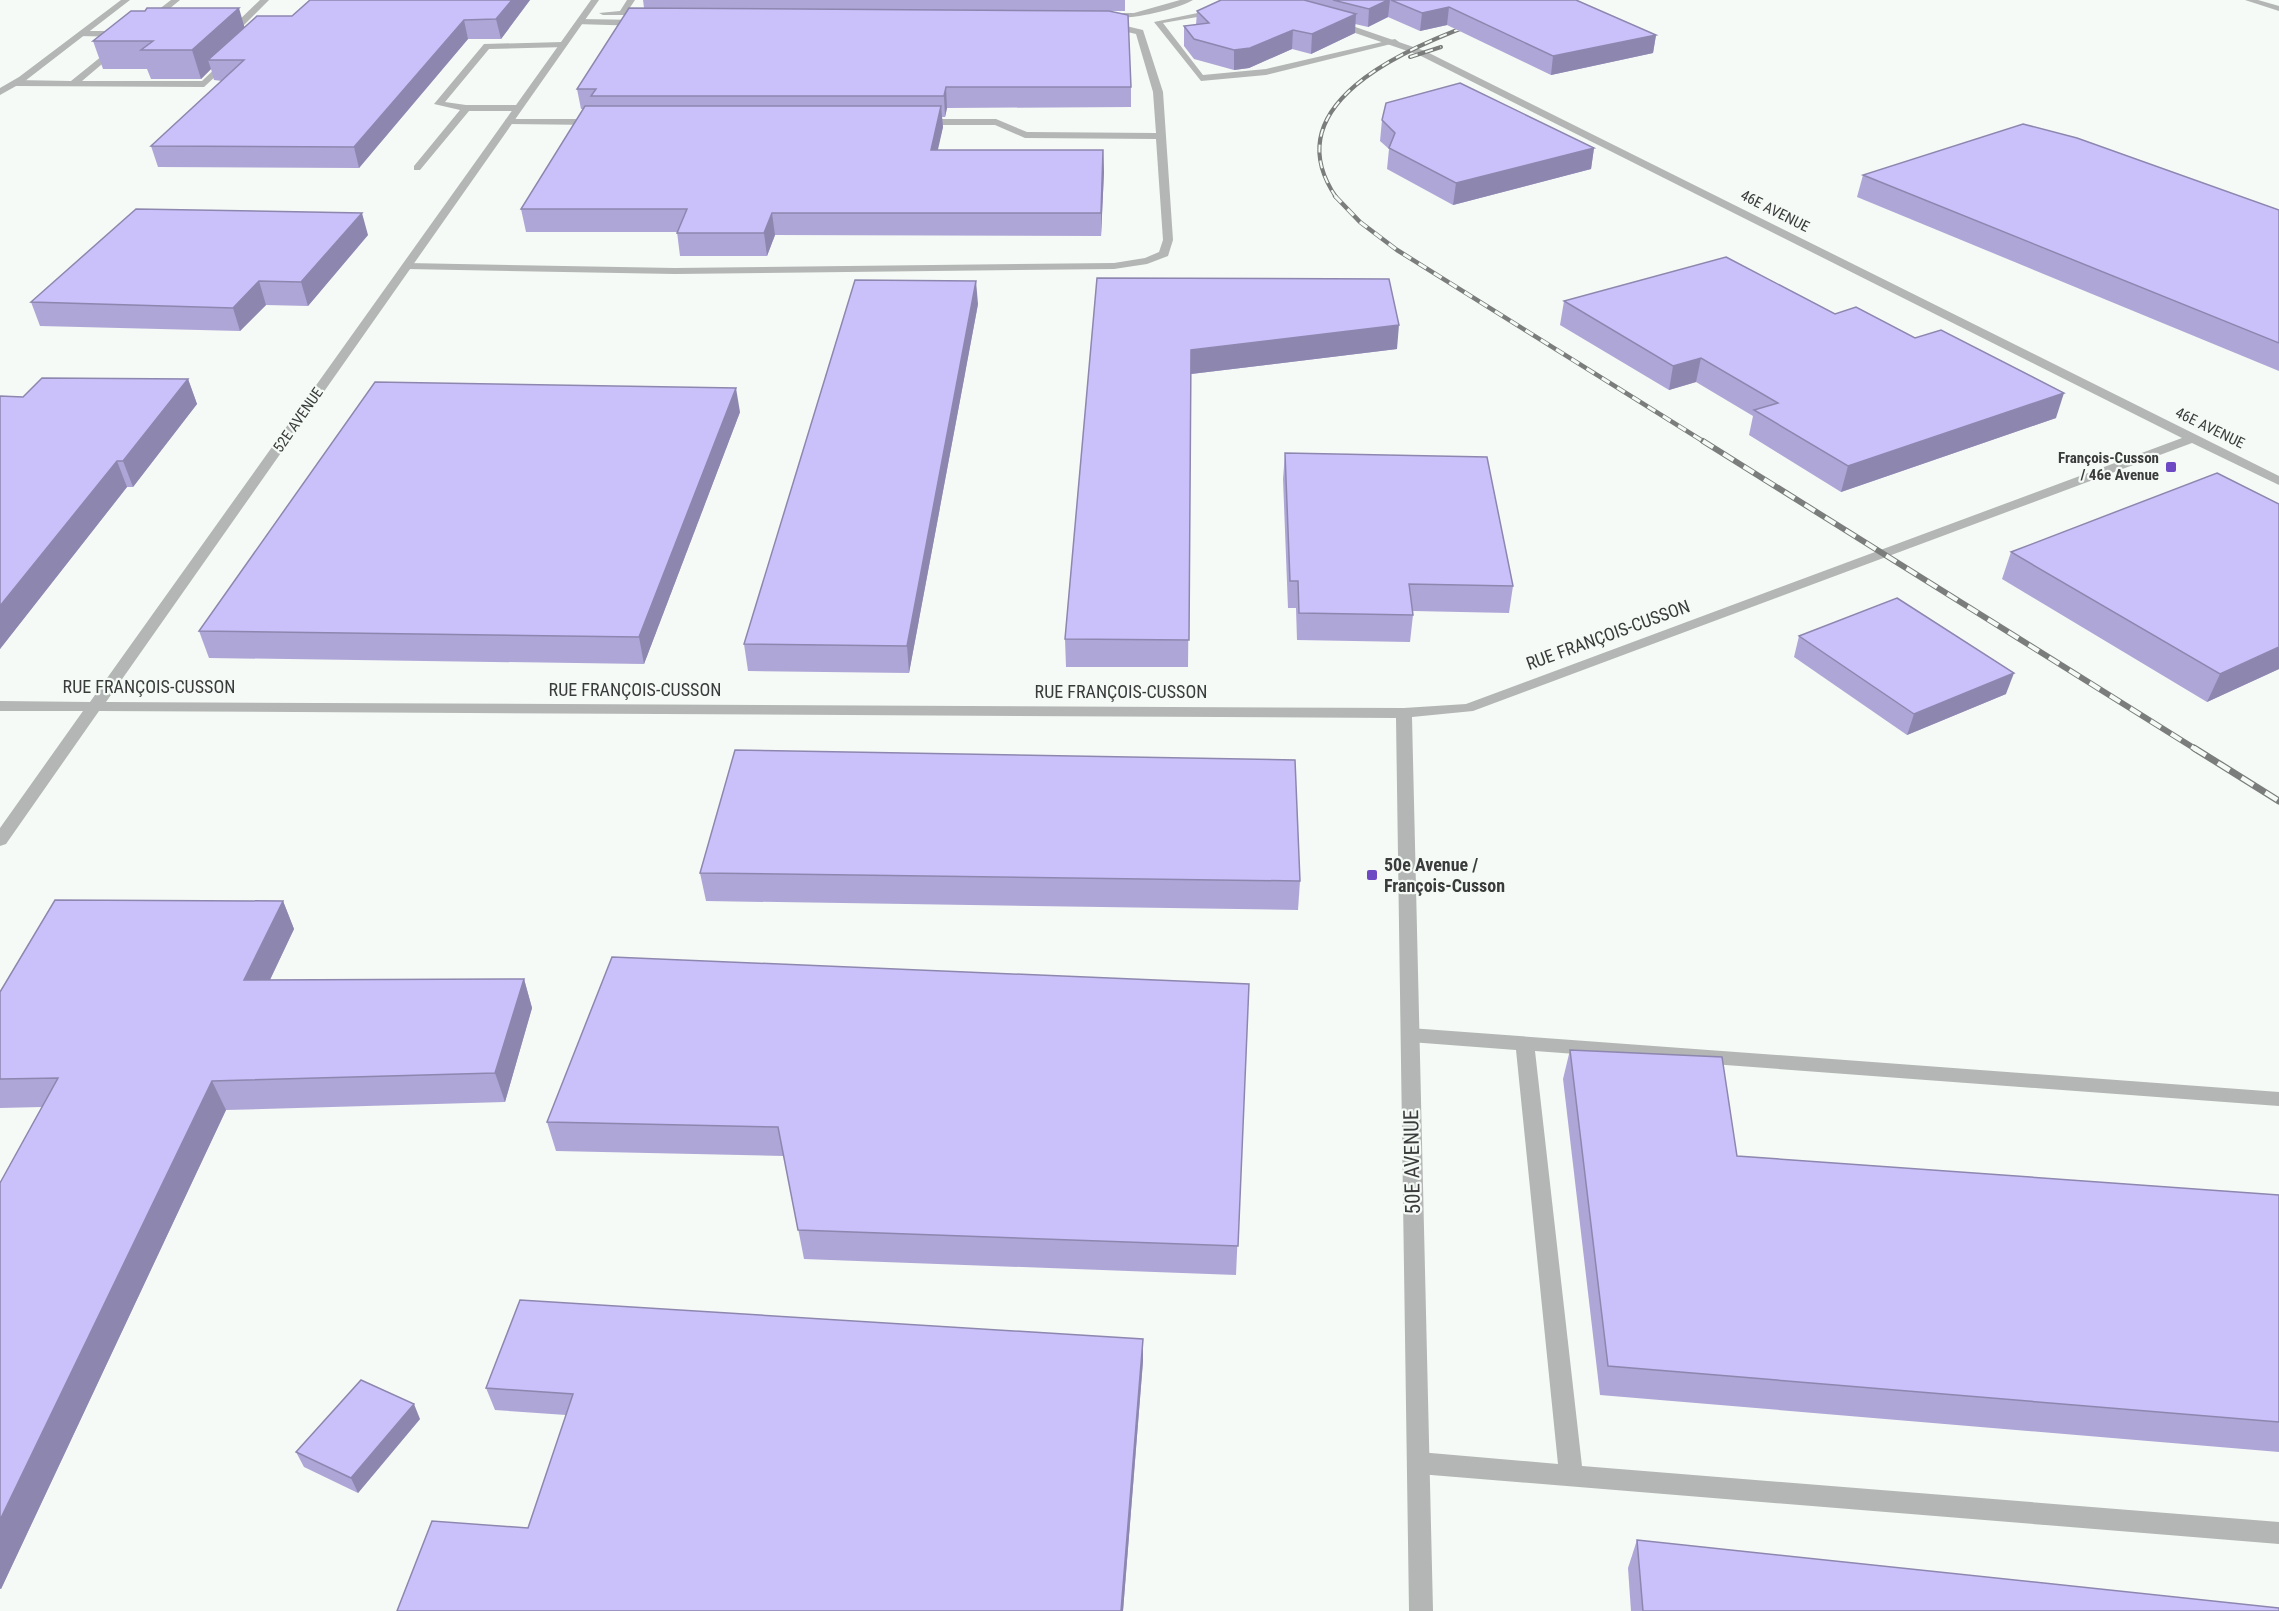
<svg xmlns="http://www.w3.org/2000/svg" width="2279" height="1611" viewBox="0 0 2279 1611" font-family="'Roboto Condensed',sans-serif">
  <style>
    .lines { fill: none; stroke-linecap: round; stroke-linejoin: round }
    .service { fill: #b3b6b4; fill-rule: evenodd }
    .minor { fill: #b3b6b4; fill-rule: evenodd }
    .tertiary { fill: #b3b6b4; fill-rule: evenodd }
    .rail-far3-casing { stroke: #7a7d7b; stroke-width: 4 }
    .rail-far2-casing { stroke: #7a7d7b; stroke-width: 4.5 }
    .rail-far1-casing { stroke: #7a7d7b; stroke-width: 6 }
    .rail-casing { stroke: #7a7d7b; stroke-width: 7 }
    .rail-far3 { stroke: #f5faf6; stroke-width: 2; stroke-dasharray: 8; stroke-linecap: butt }
    .rail-far2 { stroke: #f5faf6; stroke-width: 3; stroke-dasharray: 9; stroke-linecap: butt }
    .rail-far1 { stroke: #f5faf6; stroke-width: 4; stroke-dasharray: 12; stroke-linecap: butt }
    .rail { stroke: #f5faf6; stroke-width: 4.5; stroke-dasharray: 14; stroke-linecap: butt }
    .wall { fill: #aea6d7 }
    .shaded-wall { fill: #8d87af }
    .building { fill: #cac1fa; stroke: #8d87af; stroke-width: 1.5 }
    .poi-dot { fill: #6d4ac3; stroke: #f5faf6; stroke-width: 2 }
    .labels { text-anchor: middle; stroke-width: 4.5; stroke-linejoin: round; paint-order: stroke }
    .far-street-label { font-size: 15px; fill: #3a3c3b; stroke: #f5faf6 }
    .far-poi-label { font-size: 15px; font-weight: bold; fill: #3a3c3b; stroke: #f5faf6; text-anchor: end }
    .street-label { font-size: 18px; fill: #3a3c3b; stroke: #f5faf6 }
    .poi-label { font-size: 18px; font-weight: bold; fill: #3a3c3b; stroke: #f5faf6; text-anchor: start }
    .near-street-label { font-size: 21px; fill: #3a3c3b; stroke: #f5faf6 }
  </style>
  <rect width="100%" height="100%" fill="#f5faf6"/>
  <g class="lines">
    <!-- service -->
    <g class="service">
      <path d="M171,0H180L151,24H145V20Z"/>
      <path d="M260,0H269L239,30H220V26L234,25Z"/>
      <path d="M627,0H635L625,15H603L599,13L620,11Z"/>
      <path d="M1180,0H1193C1179,9 1119,24 1105,15L1109,13H1134Z"/>
      <path d="M2245,0H2258L2279,6V11Z"/>
      <path d="M1217,9L1220,13L1163,23L1203,75L1266,69L1395,39L1399,42L1266,75L1201,81L1154,22Z"/>
      <path d="M579,19L642,20L646,23L642,26L576,24Z"/>
      <path d="M1109,22L1143,30L1163,92L1173,240L1168,256L1147,264L1114,269L675,274L407,269L402,266L407,263L675,268L1114,263L1145,258L1159,252L1163,240L1156,139L1025,138L995,125H921L916,122L921,119H996L1027,132L1156,133L1153,92L1136,34L1106,27Z"/>
      <path d="M82,31H124L128,34L124,37L79,36Z"/>
      <path d="M563,42L566,43V47L489,49L445,102L466,105H518L523,108L518,111H469L420,170H414V166L460,110L434,104L484,44Z"/>
      <path d="M118,43L122,46L121,48L82,81H202L225,59L232,61L204,87L16,86L11,83L16,80L71,81Z"/>
      <path d="M508,119H596L601,122L596,125L505,124V120Z"/>
      <path d="M1410,1028L2279,1092V1106L1535,1051L1582,1466L2279,1522V1544L1419,1474L1411,1470L1407,1463L1411,1456L1419,1452L1558,1464L1516,1050L1410,1042L1403,1040L1401,1035L1403,1030Z"/>
    </g>
    <!-- minor -->
    <path class="minor" d="M591,0H599L106,702L1404,708L1466,704L2182,438L1419,55L1332,25L1335,20L1425,51L2279,476V485L2192,443L1473,711L1412,717L1433,1611H1409L1396,718L99,711L6,844L0,846V828L83,711H0V701L90,702Z"/>
    <!-- tertiary -->
    <path class="tertiary" d="M121,0H130L25,81L0,95V88L19,77Z"/>
    <!-- rail-far3 casing -->
    <g class="rail-far3-casing">
      <g id="rail-far3">
        <path d="M1410,57L1441,47"/>
        <path d="M1336,197C1273,105 1405,49 1473,24"/>
      </g>
    </g>
    <!-- rail-far2 casing -->
    <g class="rail-far2-casing">
      <path id="rail-far2" d="M1335,196L1360,222L1397,250L1706,443"/>
    </g>
    <!-- rail-far1 casing -->
    <g class="rail-far1-casing">
      <path id="rail-far1" d="M1703,441L2197,750"/>
    </g>
    <!-- rail casing -->
    <g class="rail-casing">
      <path id="rail" d="M2194,748L2279,801"/>
    </g>
    <!-- rail-far3 -->
    <use href="#rail-far3" class="rail-far3"/>
    <!-- rail-far2 -->
    <use href="#rail-far2" class="rail-far2"/>
    <!-- rail-far1 -->
    <use href="#rail-far1" class="rail-far1"/>
    <!-- rail -->
    <use href="#rail" class="rail"/>
  </g>
  <!-- wall -->
  <g class="wall">
    <path d="M310,0H530L501,39H468L359,168L158,167L151,146L222,81L214,80L211,69L201,79H151L147,69H103L93,41L244,28L292,16Z"/>
    <path d="M643,0H1125V11L923,10L1131,87V107L947,108L945,117H942L943,127L937,150H1103L1104,172L1101,236L775,235L767,256H680L677,232H526L521,209L583,109H581L577,89L644,8Z"/>
    <path d="M1221,0H1576L1656,35L1653,53L1551,75L1447,25L1420,31L1388,17L1368,27L1355,24V33L1311,54L1292,49L1249,68L1234,70L1194,59L1184,46V26L1196,25L1197,11Z"/>
    <path d="M1382,120L1594,148L1591,169L1453,205L1387,169L1389,149L1380,141Z"/>
    <path d="M1863,175L2279,210V371L1857,197Z"/>
    <path d="M368,235L308,306L266,305L240,331L40,326L31,302Z"/>
    <path d="M1097,278L1397,349L1191,374L1188,667H1066L1065,639Z"/>
    <path d="M1564,301L1835,314L2056,418L1841,492L1749,435L1753,416L1696,382L1669,390L1560,325Z"/>
    <path d="M978,304L909,673L748,671L744,644Z"/>
    <path d="M188,379L197,404L133,487H127L0,649V396L23,397Z"/>
    <path d="M740,412L644,664L209,658L199,631Z"/>
    <path d="M1285,453L1513,586L1509,613L1413,611V615L1410,642L1297,640L1296,608H1288L1283,479Z"/>
    <path d="M2011,552L2279,669L2207,702L2002,579Z"/>
    <path d="M1799,636L2006,694L1907,735L1794,657Z"/>
    <path d="M700,873L1300,881L1298,910L706,901Z"/>
    <path d="M283,901L294,929L270,980L524,979L532,1008L505,1102L226,1110L1,1589H0V1183L42,1107L0,1108V992Z"/>
    <path d="M1249,984L1236,1275L804,1259L784,1156L556,1151L547,1122Z"/>
    <path d="M1570,1050L1737,1156L2279,1195V1452L1600,1395L1563,1079Z"/>
    <path d="M1143,1361L1123,1611H397L528,1528L566,1415L495,1410L486,1388Z"/>
    <path d="M420,1419L358,1493L304,1467L296,1452Z"/>
    <path d="M1637,1540L2279,1611H1631L1628,1568Z"/>
  </g>
  <!-- shaded-wall -->
  <g class="shaded-wall">
    <path d="M512,0H530L501,39L496,19Z"/>
    <path d="M1388,0H1390L1388,17L1368,27L1369,9Z"/>
    <path d="M1449,7L1447,25L1420,31L1422,13Z"/>
    <path d="M239,8L247,36L208,60L211,69L201,79L192,50Z"/>
    <path d="M1356,14L1355,33L1311,54L1312,34Z"/>
    <path d="M464,20L468,39L359,168L354,147Z"/>
    <path d="M1293,30L1292,49L1249,68L1234,70V50Z"/>
    <path d="M1656,35L1653,53L1551,75L1553,56Z"/>
    <path d="M946,87L947,108L945,117L944,96Z"/>
    <path d="M941,106L943,127L933,172L931,150Z"/>
    <path d="M1594,148L1591,169L1453,205L1456,183Z"/>
    <path d="M1103,150L1104,172L1101,236V213Z"/>
    <path d="M362,213L368,235L308,306L301,282Z"/>
    <path d="M772,213L775,235L767,256L764,233Z"/>
    <path d="M259,281L266,305L240,331L233,308Z"/>
    <path d="M976,281L978,304L909,673L907,646Z"/>
    <path d="M1399,325L1397,349L1191,374V350Z"/>
    <path d="M1701,358L1696,382L1669,390L1673,366Z"/>
    <path d="M188,379L197,404L133,487L123,461Z"/>
    <path d="M736,388L740,412L644,664L639,637Z"/>
    <path d="M2064,393L2056,418L1841,492L1848,466Z"/>
    <path d="M117,461L127,487L0,649V606Z"/>
    <path d="M2279,647V669L2207,702L2220,674Z"/>
    <path d="M2014,673L2006,694L1907,735L1914,714Z"/>
    <path d="M283,901L294,929L256,1009L244,980Z"/>
    <path d="M524,979L532,1008L505,1102L495,1073Z"/>
    <path d="M212,1081L226,1110L1,1589L0,1588V1520Z"/>
    <path d="M1143,1339V1361L1123,1611H1121Z"/>
    <path d="M414,1404L420,1419L358,1493L351,1478Z"/>
  </g>
  <!-- building -->
  <g class="building">
    <path d="M310,0H512L496,19L464,20L354,147L151,146L244,60H208L257,16H292Z"/>
    <path d="M1221,0H1304L1356,14L1312,34L1293,30L1250,48L1234,50L1194,39L1184,26L1209,23L1197,11Z"/>
    <path d="M1333,0H1388L1369,9Z"/>
    <path d="M1391,0H1576L1656,35L1553,56L1449,7L1422,13Z"/>
    <path d="M147,8H239L192,50H141L153,41H93L131,11H145Z"/>
    <path d="M629,8L1109,11L1128,15L1131,87H946L944,96H591L596,89H577Z"/>
    <path d="M1460,83L1594,148L1456,183L1389,148L1395,133L1382,120L1386,103Z"/>
    <path d="M585,106H941L931,150H1103L1101,213H772L764,233H677L687,209H521Z"/>
    <path d="M2023,124L2077,138L2279,210V343L1863,175Z"/>
    <path d="M136,209L362,213L301,282L259,281L233,308L31,302Z"/>
    <path d="M1726,257L1835,314L1856,307L1915,338L1941,330L2064,393L1848,466L1754,410L1778,403L1701,358L1673,366L1564,301Z"/>
    <path d="M1097,278L1389,279L1399,325L1191,350L1189,640L1065,639Z"/>
    <path d="M855,280L976,281L907,646L744,644Z"/>
    <path d="M42,378L188,379L123,461H117L0,606V396L23,397Z"/>
    <path d="M375,382L736,388L639,637L199,631Z"/>
    <path d="M1285,453L1487,457L1513,586L1409,584L1413,615L1299,613L1298,581H1290Z"/>
    <path d="M2217,473L2279,504V647L2220,674L2011,552Z"/>
    <path d="M1897,598L2014,673L1914,714L1799,636Z"/>
    <path d="M735,750L1295,760L1300,881L700,873Z"/>
    <path d="M55,900L283,901L244,980L524,979L495,1073L212,1081L0,1520V1183L58,1078L0,1079V992Z"/>
    <path d="M612,957L1249,984L1238,1246L798,1230L778,1127L547,1122Z"/>
    <path d="M1570,1050L1722,1057L1737,1156L2279,1195V1422L1608,1366Z"/>
    <path d="M520,1300L1143,1339L1121,1611H397L432,1521L528,1528L573,1394L486,1388Z"/>
    <path d="M361,1380L414,1404L351,1478L296,1452Z"/>
    <path d="M1637,1540L2279,1608V1611H1643Z"/>
  </g>
  <!-- markers -->
  <g class="poi-dot">
    <rect x="2165" y="461" width="12" height="12" rx="3"/>
    <rect x="1366" y="869" width="12" height="12" rx="3"/>
  </g>
  <g class="labels">
    <!-- far-street labels -->
    <g class="far-street-label">
      <text transform="translate(1775 211) rotate(27)" y="5">46E AVENUE</text>
      <text transform="translate(298 420) rotate(-55)" y="5">52E AVENUE</text>
      <text transform="translate(2210 428) rotate(26)" y="5">46E AVENUE</text>
    </g>
    <!-- far-poi labels -->
    <g class="far-poi-label">
      <text x="2159" y="463">François-Cusson<tspan x="2159" dy="17">/ 46e Avenue</tspan></text>
    </g>
    <!-- street labels -->
    <g class="street-label">
      <text transform="translate(1608 635) rotate(-20)" y="6">RUE FRANÇOIS-CUSSON</text>
      <text x="149" y="693">RUE FRANÇOIS-CUSSON</text>
      <text x="635" y="696">RUE FRANÇOIS-CUSSON</text>
      <text x="1121" y="698">RUE FRANÇOIS-CUSSON</text>
    </g>
    <!-- poi labels -->
    <g class="poi-label">
      <text x="1384" y="871">50e Avenue /<tspan x="1384" dy="21">François-Cusson</tspan></text>
    </g>
    <!-- near-street labels -->
    <g class="near-street-label">
      <text transform="translate(1412 1162) rotate(-91)" y="7">50E AVENUE</text>
    </g>
  </g>
</svg>
